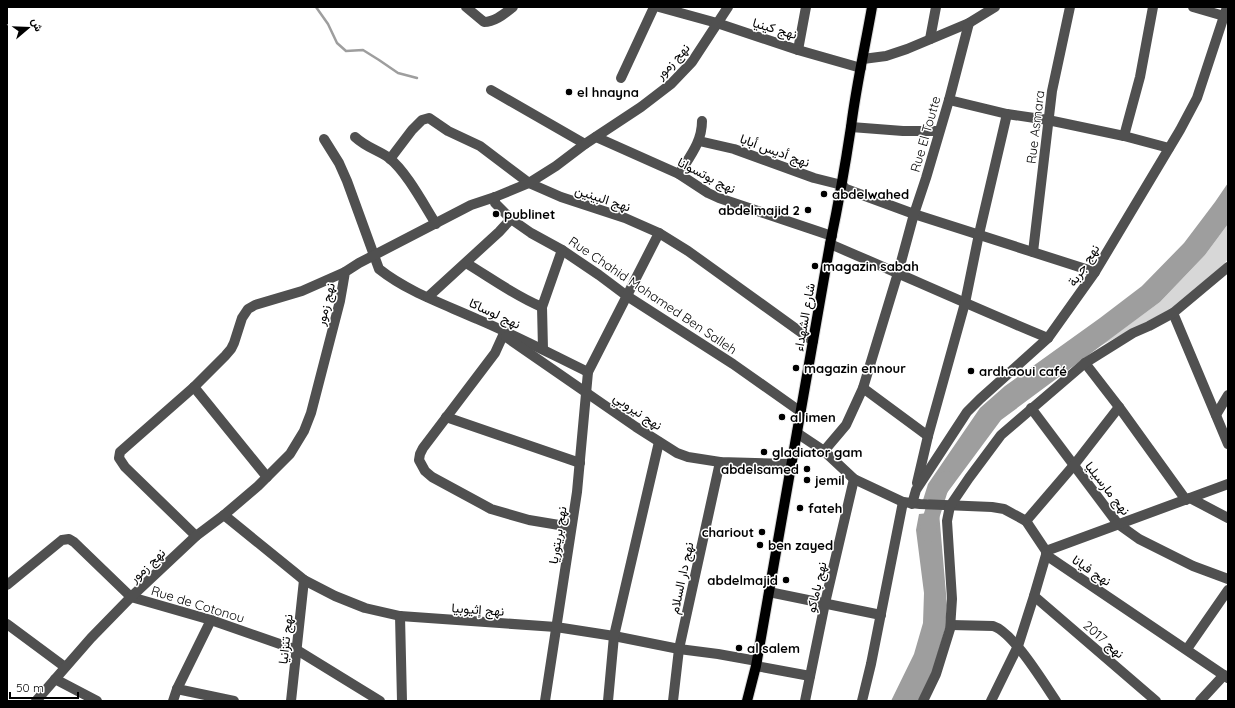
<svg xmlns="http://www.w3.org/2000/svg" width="1235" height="708" viewBox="0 0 1235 708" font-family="Quicksand,Vazirmatn,sans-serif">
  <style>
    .green { fill: #d7d7d7 }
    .water { fill: #9e9e9e }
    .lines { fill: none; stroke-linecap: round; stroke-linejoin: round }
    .stream { stroke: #9e9e9e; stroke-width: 2.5 }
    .river { stroke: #9e9e9e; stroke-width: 16 }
    .major-casing { stroke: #dbdbdb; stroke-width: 12 }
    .minor { stroke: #505050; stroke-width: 10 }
    .major { stroke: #000; stroke-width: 10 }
    .poi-dot { fill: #000; stroke: #fff; stroke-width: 1.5 }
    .labels { text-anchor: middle; stroke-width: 3; stroke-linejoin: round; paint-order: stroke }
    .street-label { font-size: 13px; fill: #000; stroke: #fff }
    .poi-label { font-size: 13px; font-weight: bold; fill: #000; stroke: #fff; text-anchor: start }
  </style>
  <rect width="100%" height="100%" fill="#fff"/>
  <!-- green -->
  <path class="green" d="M1228,224V259L1223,265L1169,310L1100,346L1160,302L1205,255Z"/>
  <!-- water -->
  <g class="water">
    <path d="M1228,183V224L1205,255L1160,302L1001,420L944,497L923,500L928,484L980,408L1005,386L1100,318L1142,286L1184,243L1215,202Z"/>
    <path d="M939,512L947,605L945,629L933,670L918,701H891L914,654L923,623L924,593L916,530L919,514Z"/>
  </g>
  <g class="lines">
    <!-- stream -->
    <path class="stream" d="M316,7L328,24L337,43L346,51L363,50L379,60L398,73L417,78"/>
    <!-- river -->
    <path class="river" d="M929,534L928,527L941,486L947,479"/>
    <!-- major casing -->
    <g class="major-casing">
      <path id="major" d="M747,701L756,666L830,244C838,206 845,167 851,127C856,87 865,47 872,7"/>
    </g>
    <!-- minor -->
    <g class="minor">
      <path d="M466,7L484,22C495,22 504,14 513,7"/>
      <path d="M659,7L717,23L798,50L806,7"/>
      <path d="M1193,7L1224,16"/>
      <path d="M930,39L936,7"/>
      <path d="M798,50L861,68"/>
      <path d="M863,59L886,56L907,49L969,23L995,7"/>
      <path d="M621,78L654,7"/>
      <path d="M491,90L585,144"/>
      <path d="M949,100L1007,114L1048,120L1124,136L1169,148"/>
      <path d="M851,127L903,131H939"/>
      <path d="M1124,136L1140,77L1153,7"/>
      <path d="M355,137C367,148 378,150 389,158C406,171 424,205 436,224"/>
      <path d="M596,137L679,174L708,193L719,198L832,236"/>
      <path d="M324,139L339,163L347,181L379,269C408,292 444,304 477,319C515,335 551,354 588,372"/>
      <path d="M699,141L734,149L814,178L842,185L846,189L914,214L1095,272"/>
      <path d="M390,159L412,130L422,120L429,118L448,131L480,146L529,183L561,197L625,218L659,233L688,251L813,341"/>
      <path d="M679,174C690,156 702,142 702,121"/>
      <path d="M495,197V203L511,219L531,233L562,250L599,275L627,296L733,364L801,412"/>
      <path d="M830,244C903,275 975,308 1048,338"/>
      <path d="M1033,252L1052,91L1070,7"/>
      <path d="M466,263C491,278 515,296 542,307"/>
      <path d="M428,297L499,232L511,219"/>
      <path d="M1173,313L1228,444"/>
      <path d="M505,331L495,353L423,448L420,454L419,460L425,471L432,477L491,509L529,520L571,527"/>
      <path d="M506,337L636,427L677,453L688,457L720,462L791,464"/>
      <path d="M543,349L542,307L562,250"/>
      <path d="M1085,363L1119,407L1186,500"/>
      <path d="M194,387L267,477"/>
      <path d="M863,388L928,436"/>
      <path d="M1031,408L1118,524L1139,539L1193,566L1228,579"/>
      <path d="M1216,415L1228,395"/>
      <path d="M446,417L580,463"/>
      <path d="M797,433L824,451L854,479L903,502L920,504L992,507L1004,509L1026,521L1046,551V555L1228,678"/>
      <path d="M824,451L846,425L863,388L898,273L914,214L926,178L949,100L969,23"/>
      <path d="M917,483L928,436L965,303L979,234L1007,114"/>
      <path d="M1190,498L1228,518"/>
      <path d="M912,504L916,490L967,412L980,399L1048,338L1095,272L1180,130L1197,98L1227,7"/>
      <path d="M224,515L304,580L335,596L365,608L400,616L556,627L614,636L679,649L718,654L757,661"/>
      <path d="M1026,521L1074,465L1119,407"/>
      <path d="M196,536L125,467L119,458L120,452L194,387L225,356L231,349L234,343L242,318L248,309L255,305L302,291L345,272"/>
      <path d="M1046,551L1228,484"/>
      <path d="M7,585L62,540L69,539L74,542L131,597L211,620L297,650L380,701"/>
      <path d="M769,592L881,615"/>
      <path d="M1034,596L1156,701"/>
      <path d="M400,616L402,701"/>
      <path d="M7,624L65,667"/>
      <path d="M951,625L993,626C1013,632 1043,682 1056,701"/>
      <path d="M1187,649L1228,590"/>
      <path d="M756,666L810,676"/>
      <path d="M55,679L97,701"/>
      <path d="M177,689L234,701"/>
      <path d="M36,701L91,638L131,597L196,536L224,515L258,486L290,454L304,431L311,413L340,301L343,284L345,272L359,263L471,205L495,197L529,183L556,166L585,144L641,107L671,84L692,62L728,7"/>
      <path d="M173,701L177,689L211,620"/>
      <path d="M291,701L304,580"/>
      <path d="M545,701L577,492L588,372L659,233"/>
      <path d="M608,701L614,636L659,442"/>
      <path d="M673,701L679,649L720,462"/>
      <path d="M805,701L825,603L854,479"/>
      <path d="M862,701L871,664L903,502"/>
      <path d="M923,701L936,674L950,629L952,599L947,521L950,506L969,478L1001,435L1085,363L1133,333L1149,326L1173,313L1228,267"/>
      <path d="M991,701L1018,646L1034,596L1046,555"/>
      <path d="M1200,701L1224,675"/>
    </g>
    <!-- major -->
    <use href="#major" class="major"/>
  </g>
  <!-- markers -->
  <g class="poi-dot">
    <circle cx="569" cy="92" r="4"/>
    <circle cx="824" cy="194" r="4"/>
    <circle cx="808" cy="210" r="4"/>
    <circle cx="496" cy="214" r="4"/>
    <circle cx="815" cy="266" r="4"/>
    <circle cx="796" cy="368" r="4"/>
    <circle cx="971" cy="371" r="4"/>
    <circle cx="782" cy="417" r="4"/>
    <circle cx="764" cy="452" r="4"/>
    <circle cx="807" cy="469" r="4"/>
    <circle cx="807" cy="480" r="4"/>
    <circle cx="800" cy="508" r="4"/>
    <circle cx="762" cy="532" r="4"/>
    <circle cx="760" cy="545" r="4"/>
    <circle cx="786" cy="580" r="4"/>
    <circle cx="739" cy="648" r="4"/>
  </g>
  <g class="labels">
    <!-- street labels -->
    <g class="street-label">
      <text transform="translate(775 28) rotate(16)" y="5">نهج كينيا</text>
      <text transform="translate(672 61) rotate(-47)" y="5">نهج زمور</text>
      <text transform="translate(1035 127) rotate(-83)" y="5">Rue Asmara</text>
      <text transform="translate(925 134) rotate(-74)" y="5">Rue El Toutte</text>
      <text transform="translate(775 150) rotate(20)" y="5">نهج أديس أبابا</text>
      <text transform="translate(707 175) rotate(27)" y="5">نهج بوتسوانا</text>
      <text transform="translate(603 198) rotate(18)" y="5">نهج البينين</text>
      <text transform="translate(1083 265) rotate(-57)" y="5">نهج جربة</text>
      <text transform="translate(653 295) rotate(34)" y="5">Rue Chahid Mohamed Ben Salleh</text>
      <text transform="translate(325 304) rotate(-76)" y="5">نهج زمور</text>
      <text transform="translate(495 313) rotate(25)" y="5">نهج لوساكا</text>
      <text transform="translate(804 317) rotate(-80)" y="5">شارع الشهداء</text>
      <text transform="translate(638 411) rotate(34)" y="5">نهج نيروبي</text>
      <text transform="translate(1108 488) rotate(52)" y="5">نهج مارسيليا</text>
      <text transform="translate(557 535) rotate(-81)" y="5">نهج بريتوريا</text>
      <text transform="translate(147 565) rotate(-43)" y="5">نهج زمور</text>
      <text transform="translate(1092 570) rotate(34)" y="5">نهج فيانا</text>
      <text transform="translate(681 578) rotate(-78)" y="5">نهج دار السلام</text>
      <text transform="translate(816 587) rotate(-77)" y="5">نهج باماكو</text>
      <text transform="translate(198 604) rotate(17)" y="5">Rue de Cotonou</text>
      <text transform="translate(478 609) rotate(4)" y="5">نهج إثيوبيا</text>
      <text transform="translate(285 639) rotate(-84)" y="5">نهج تنزانيا</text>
      <text transform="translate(1104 639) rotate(41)" y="5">نهج 2017</text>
    </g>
    <!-- poi labels -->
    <g class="poi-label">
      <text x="577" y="97">el hnayna</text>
      <text x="832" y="199">abdelwahed</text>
      <text x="800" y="215" text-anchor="end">abdelmajid 2</text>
      <text x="504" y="219">publinet</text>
      <text x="823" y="271">magazin sabah</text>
      <text x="804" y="373">magazin ennour</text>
      <text x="979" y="376">ardhaoui café</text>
      <text x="790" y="422">al imen</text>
      <text x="772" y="457">gladiator gam</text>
      <text x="799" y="474" text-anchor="end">abdelsamed</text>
      <text x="815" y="485">jemil</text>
      <text x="808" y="513">fateh</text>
      <text x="754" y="537" text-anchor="end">chariout</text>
      <text x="768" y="550">ben zayed</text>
      <text x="778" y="585" text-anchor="end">abdelmajid</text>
      <text x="747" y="653">al salem</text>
    </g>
  </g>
  <!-- border -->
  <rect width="1235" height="708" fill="none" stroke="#000000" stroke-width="16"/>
  <!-- north arrow -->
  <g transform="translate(28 28) rotate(71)" stroke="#ffffff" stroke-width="3" paint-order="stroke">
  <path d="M0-3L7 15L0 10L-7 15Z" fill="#000000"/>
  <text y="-6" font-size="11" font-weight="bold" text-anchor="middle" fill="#000000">ش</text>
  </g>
  <!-- scale -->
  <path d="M10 692v6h68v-6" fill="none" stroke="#000000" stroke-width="2"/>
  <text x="16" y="692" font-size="12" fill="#000000" stroke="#ffffff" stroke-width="3" paint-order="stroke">50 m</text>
</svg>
